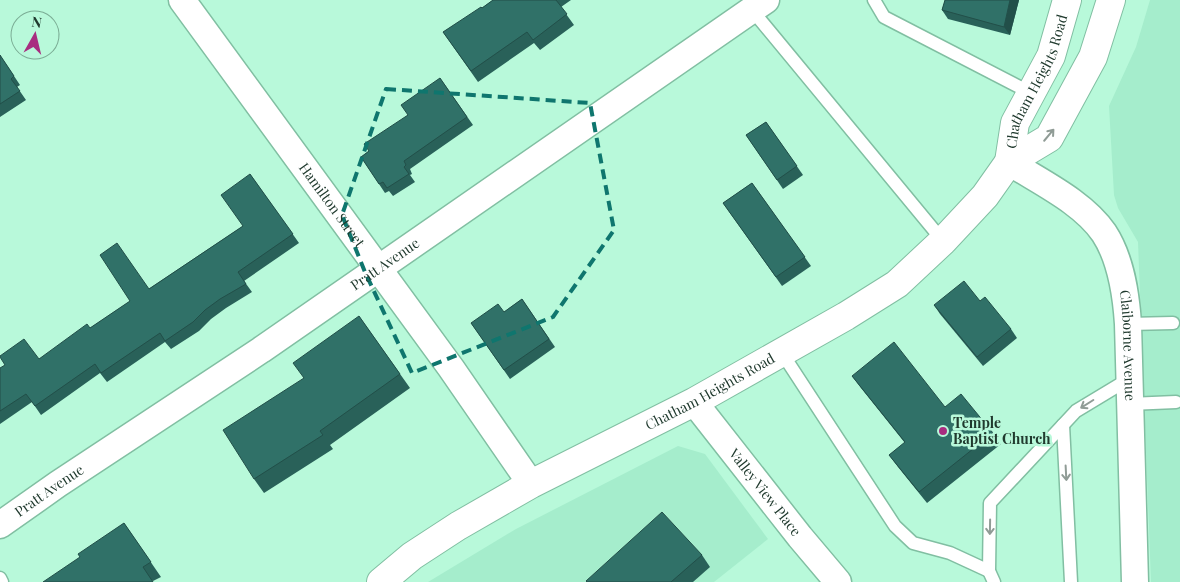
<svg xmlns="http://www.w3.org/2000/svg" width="1180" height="582" viewBox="0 0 1180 582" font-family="'Playfair Display',serif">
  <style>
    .built { fill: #a5edcc }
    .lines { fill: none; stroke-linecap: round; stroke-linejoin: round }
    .service-casing { stroke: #81bfa2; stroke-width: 15 }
    .minor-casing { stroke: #81bfa2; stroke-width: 29 }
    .secondary-casing { stroke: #81bfa2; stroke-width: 30 }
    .service { stroke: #fff; stroke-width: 12 }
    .minor { stroke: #fff; stroke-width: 26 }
    .secondary { stroke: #fff; stroke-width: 28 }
    .wall { fill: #296159 }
    .shaded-wall { fill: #224f49 }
    .building { fill: #307168; stroke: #224f49 }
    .oneway { stroke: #909c96 }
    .marked { fill: none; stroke: #0f766e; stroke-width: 4; stroke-dasharray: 10 6; stroke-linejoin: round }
    .poi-dot { fill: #a82d80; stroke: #b8f9da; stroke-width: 2 }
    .labels { text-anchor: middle; stroke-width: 5; stroke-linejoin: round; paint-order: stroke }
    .street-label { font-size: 14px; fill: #203a2e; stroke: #b8f9da }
    .poi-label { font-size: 14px; font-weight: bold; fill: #203a2e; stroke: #b8f9da; text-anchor: start }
  </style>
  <rect width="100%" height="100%" fill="#b8f9da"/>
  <!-- built -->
  <g class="built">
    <path d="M1150,0H1180V582H1151L1138,242L1118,208L1114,195L1109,106L1136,47Z"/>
    <path d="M678,446L705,454L768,539L714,582H428L516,529Z"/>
  </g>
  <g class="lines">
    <!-- service casing -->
    <g class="service-casing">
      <g id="service">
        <path d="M874,0L884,17L1031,93"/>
        <path d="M752,10L943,241"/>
        <path d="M1128,324L1173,323"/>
        <path d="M782,353L895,526L913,543L950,553L989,571"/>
        <path d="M1129,404L1176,402"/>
        <path d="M1063,425L1071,582"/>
        <path d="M0,578L2,582"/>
        <path d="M994,582L989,571L990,503L1076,411L1129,379"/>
      </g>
    </g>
    <!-- minor casing -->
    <g class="minor-casing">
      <g id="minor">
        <path id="s1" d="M182,0L451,368L531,484"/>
        <path id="s2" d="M1009,162C1040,182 1083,202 1104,233C1121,259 1126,293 1128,324L1135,582"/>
        <path id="s3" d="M694,402L800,537L838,582"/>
        <path id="s4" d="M0,525L58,484L261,350L766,0"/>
      </g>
    </g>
    <!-- secondary casing -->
    <g class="secondary-casing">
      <g id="secondary">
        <path id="s5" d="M1009,162L1015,123L1051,56L1067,0"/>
        <path id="s6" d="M381,582L412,556L458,526L531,484L694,402L846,316L897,284L943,241L985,196L1009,162L1049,138L1093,57L1111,0"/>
      </g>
    </g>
    <!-- service -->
    <use href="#service" class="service"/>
    <!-- minor -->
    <use href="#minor" class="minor"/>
    <!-- secondary -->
    <use href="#secondary" class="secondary"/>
  </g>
  <!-- wall -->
  <g class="wall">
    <path d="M493,0H571L561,7L574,25L540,50L534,43L478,82L443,32L482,8Z"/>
    <path d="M945,0H1019L1010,35L948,19L942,10Z"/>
    <path d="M0,55L20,85L17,87L26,100L0,117Z"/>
    <path d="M440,78L473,125L410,169L412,174L410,175L415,182L393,196L389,191L385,193L361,157L369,151L408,115Z"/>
    <path d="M766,122L803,175L783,189L746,135Z"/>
    <path d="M250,174L299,243L244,281L252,292L226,308L211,319L199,331L171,349L165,342L107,382L100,373L41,415L32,402L0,424V368L39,359L90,328L243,226Z"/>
    <path d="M752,183L811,266L782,286L723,203Z"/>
    <path d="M522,299L555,347L510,379L471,323L504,312Z"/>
    <path d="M980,301L1011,329L1017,338L983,366L940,314L934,305Z"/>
    <path d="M359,316L410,388L330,445L333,449L264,493L254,479L304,378Z"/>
    <path d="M852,376L945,407L993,433L1001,444L927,503L898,467L889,455L905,443L861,388Z"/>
    <path d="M124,523L161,577L153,581L80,557Z"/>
    <path d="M702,555L710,567L693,582H587Z"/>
  </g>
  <!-- shaded-wall -->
  <path class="shaded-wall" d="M1010,0H1019L1010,35L1004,27Z"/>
  <!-- building -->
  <g class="building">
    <path d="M493,0H556L567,14L533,40L527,32L471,71L443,32L481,7L482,8Z"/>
    <path d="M945,0H1010L1004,27L942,10Z"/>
    <path d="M0,55L14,76L11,79L20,91L0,104Z"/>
    <path d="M440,78L467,117L404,161L406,165L404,167L409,174L387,188L383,182L379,184L361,157L369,151L364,144L408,115L401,105Z"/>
    <path d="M766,122L797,166L777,180L746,135Z"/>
    <path d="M250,174L293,234L238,272L246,284L220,299L205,310L193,322L165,341L160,333L101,373L95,364L35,406L26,394L0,411V368L5,365L0,357V356L24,339L39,359L87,324L90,328L130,301L100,255L117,243L149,289L243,226L221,195Z"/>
    <path d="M752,183L805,257L776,277L723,203Z"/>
    <path d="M964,281L980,301L985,297L1011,329L977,357L934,305Z"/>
    <path d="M522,299L549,339L504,370L471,323L498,304L504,312Z"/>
    <path d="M359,316L400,374L320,431L323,435L254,479L223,430L304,378L293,363Z"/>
    <path d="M894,342L945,407L961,394L993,433L919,492L889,455L905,442L852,376Z"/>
    <path d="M662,512L702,555L671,582H587L586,581Z"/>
    <path d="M124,523L151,562L143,567L153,582H43L80,557L78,554Z"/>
  </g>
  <!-- one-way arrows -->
  <defs><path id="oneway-shaft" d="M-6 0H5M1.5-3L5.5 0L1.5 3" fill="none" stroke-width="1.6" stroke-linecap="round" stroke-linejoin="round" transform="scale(1.25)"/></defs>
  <g class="oneway">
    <use href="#oneway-shaft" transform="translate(1049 135) rotate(-50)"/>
    <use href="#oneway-shaft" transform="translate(1087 404) rotate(148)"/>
    <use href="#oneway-shaft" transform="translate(1066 473) rotate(87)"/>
    <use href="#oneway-shaft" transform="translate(990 527) rotate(91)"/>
  </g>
  <!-- marked area -->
  <path class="marked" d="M386,89L590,103L614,230L553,317L412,373L365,272L342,215Z"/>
  <!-- markers -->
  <circle class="poi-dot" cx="943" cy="431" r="5"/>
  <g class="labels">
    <!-- street labels -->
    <g class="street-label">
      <text dy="5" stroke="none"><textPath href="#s5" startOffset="86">Chatham Heights Road</textPath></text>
      <text dy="5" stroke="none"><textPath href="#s1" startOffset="254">Hamilton Street</textPath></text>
      <text dy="5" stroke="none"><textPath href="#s4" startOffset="465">Pratt Avenue</textPath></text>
      <text dy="5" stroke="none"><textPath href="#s2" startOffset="236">Claiborne Avenue</textPath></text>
      <text dy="5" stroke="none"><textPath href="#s6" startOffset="381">Chatham Heights Road</textPath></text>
      <text dy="5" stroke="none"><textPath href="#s4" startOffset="60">Pratt Avenue</textPath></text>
      <text dy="5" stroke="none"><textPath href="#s3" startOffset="115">Valley View Place</textPath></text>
    </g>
    <!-- poi labels -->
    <g class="poi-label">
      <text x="953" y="428">Temple<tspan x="953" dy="16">Baptist Church</tspan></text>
    </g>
  </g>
  <!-- north arrow -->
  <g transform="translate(35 35) rotate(8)"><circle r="24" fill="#b8f9da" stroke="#7bad95"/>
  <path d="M0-4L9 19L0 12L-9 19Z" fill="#a82d80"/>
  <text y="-8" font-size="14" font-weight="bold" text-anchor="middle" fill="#203a2e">N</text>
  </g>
</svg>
